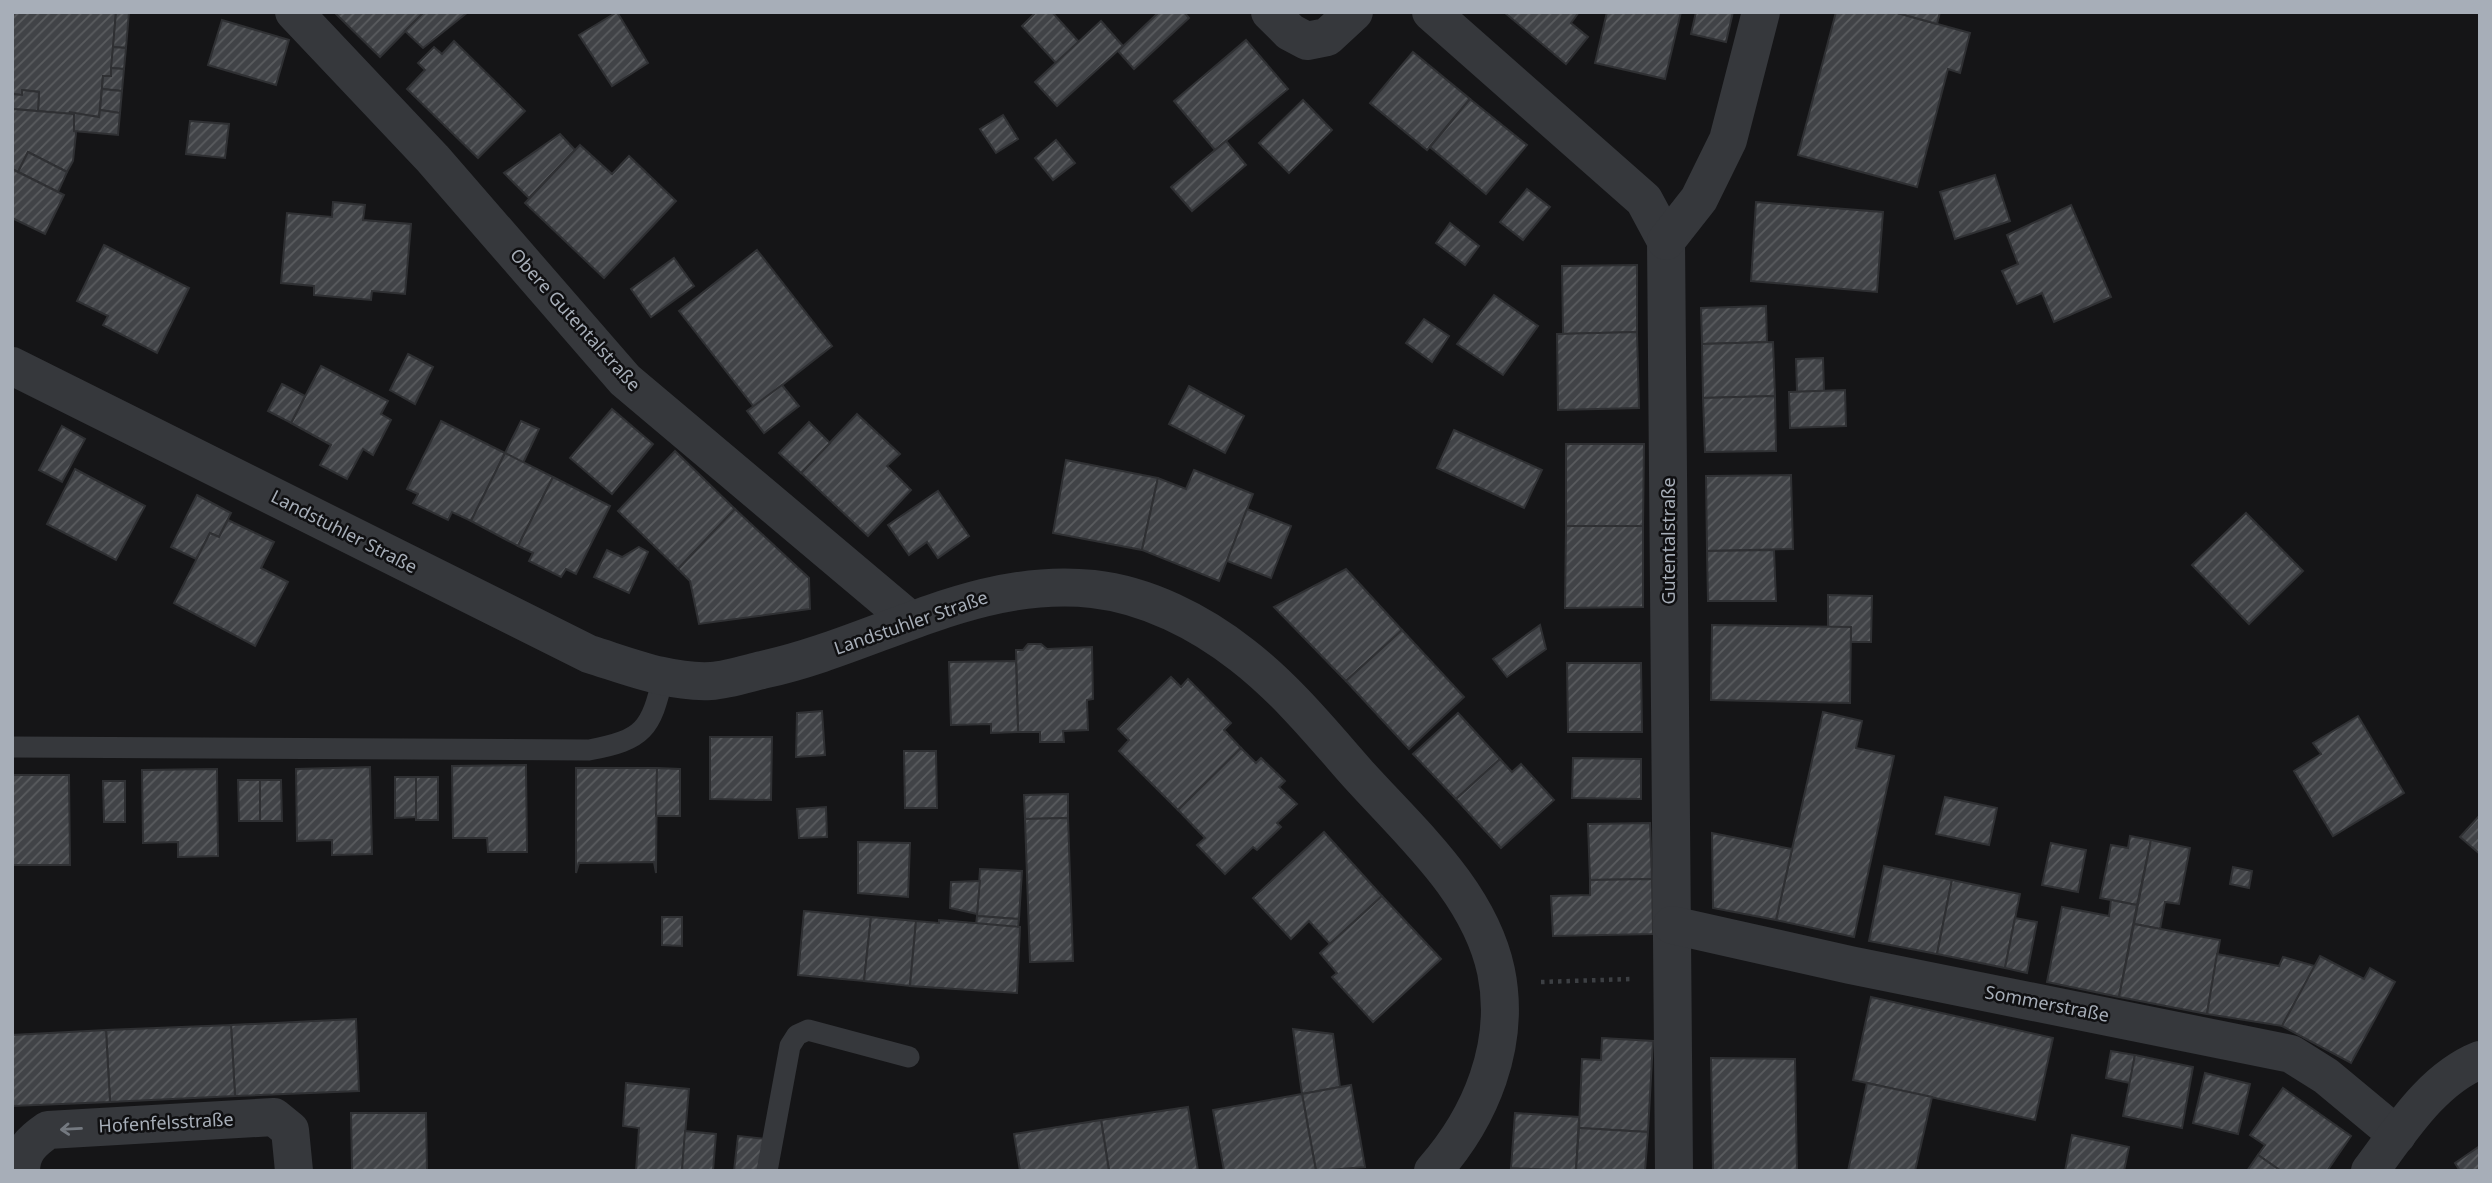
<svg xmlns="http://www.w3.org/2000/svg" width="2492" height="1183" viewBox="0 0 2492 1183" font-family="'Noto Sans',sans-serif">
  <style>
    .building { fill: url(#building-hatch); stroke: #2f3033; stroke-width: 2 }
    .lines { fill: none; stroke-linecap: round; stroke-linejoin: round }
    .path { stroke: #3c3f43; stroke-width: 4.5; stroke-dasharray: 3.5 5; stroke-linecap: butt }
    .service { stroke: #36383c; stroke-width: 21 }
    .minor { stroke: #36383c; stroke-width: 38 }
    .tertiary { stroke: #36383c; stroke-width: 38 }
    .oneway { stroke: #747980 }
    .labels { text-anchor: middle; stroke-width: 5; stroke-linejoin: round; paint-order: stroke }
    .street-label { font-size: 18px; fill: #a7aeb8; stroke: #101012 }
  </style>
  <defs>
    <pattern id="building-hatch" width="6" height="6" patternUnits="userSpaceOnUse" patternTransform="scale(1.75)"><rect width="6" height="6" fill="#414347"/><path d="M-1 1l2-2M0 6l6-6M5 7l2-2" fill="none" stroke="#5a5c5f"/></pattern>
  </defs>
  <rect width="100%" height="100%" fill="#151517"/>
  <!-- building -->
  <g class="building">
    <path d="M12,12H116L111,76H103L99,117L38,111L39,92L22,90V95L12,94Z"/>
    <path d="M116,12H129L126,48L113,47Z"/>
    <path d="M334,12H424L380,57Z"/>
    <path d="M424,12H468L423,48L405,31Z"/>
    <path d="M617,12L648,63L612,86L579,35Z"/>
    <path d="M1036,12H1052L1079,42L1056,63L1022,26Z"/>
    <path d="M1159,12H1184L1189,18L1134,69L1118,51Z"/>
    <path d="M1504,12H1579L1571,23L1588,37L1566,64Z"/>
    <path d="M1607,12H1681L1665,79L1595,63Z"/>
    <path d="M1696,12H1733L1726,42L1691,34Z"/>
    <path d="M1836,12H1894L1970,33L1960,73L1948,69L1917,187L1798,155Z"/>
    <path d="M1894,12H1940L1937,24Z"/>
    <path d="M222,20L289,40L276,85L208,65Z"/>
    <path d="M1101,21L1123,46L1057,106L1035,82Z"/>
    <path d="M1246,40L1288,89L1215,150L1174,101Z"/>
    <path d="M454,41L525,111L478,158L407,89L425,70L418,63L434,47L442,54Z"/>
    <path d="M113,47L126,48L124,69L111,68Z"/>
    <path d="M1413,52L1470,99L1427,150L1370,103Z"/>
    <path d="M111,68L124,69L122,91L102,89L103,76H111Z"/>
    <path d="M102,89L122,91L120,113L100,110Z"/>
    <path d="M22,90L39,92L38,111L12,109V94L22,95Z"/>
    <path d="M1470,99L1527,145L1486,194L1430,147Z"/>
    <path d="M1303,100L1332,130L1289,173L1259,143Z"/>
    <path d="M12,109L74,114L76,133L73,161L67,172L28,152L18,172L12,169Z"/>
    <path d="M100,110L120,113L118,135L74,131V114L69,112L99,117Z"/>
    <path d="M1003,115L1018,139L996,153L980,129Z"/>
    <path d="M190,121L229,124L225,158L186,154Z"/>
    <path d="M560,134L575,150L529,198L504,173Z"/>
    <path d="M1056,140L1075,163L1053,180L1035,158Z"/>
    <path d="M1226,141L1246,165L1192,211L1171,187Z"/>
    <path d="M580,145L612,174L629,156L676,201L604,278L525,203Z"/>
    <path d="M28,152L67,172L58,192L18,172Z"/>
    <path d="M12,169L64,195L45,234L12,218Z"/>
    <path d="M1995,175L2010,221L1955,239L1940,192Z"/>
    <path d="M1527,189L1550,207L1523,240L1500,222Z"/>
    <path d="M333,202L365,205L363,220L411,224L405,294L372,291L371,300L314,295V286L281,283L287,213L332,217Z"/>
    <path d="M1756,202L1883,212L1877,292L1751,281Z"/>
    <path d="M2071,205L2111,297L2054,322L2042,293L2017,304L2002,271L2018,264L2007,235Z"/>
    <path d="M1450,223L1479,246L1465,265L1436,243Z"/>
    <path d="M104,245L189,288L157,353L103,325L108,316L77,301Z"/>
    <path d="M757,250L832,346L754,407L679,311Z"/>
    <path d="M674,258L694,286L651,317L631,289Z"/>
    <path d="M1637,265V332L1563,334L1562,266Z"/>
    <path d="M1494,295L1538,326L1503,375L1457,344Z"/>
    <path d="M1766,306L1767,342L1702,344L1701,308Z"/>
    <path d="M1424,319L1449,336L1432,362L1406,343Z"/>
    <path d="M1637,332L1639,408L1558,410L1557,334Z"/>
    <path d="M1773,342L1775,396L1703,398L1702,344Z"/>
    <path d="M408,354L433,367L415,404L390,390Z"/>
    <path d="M1823,358L1824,391L1797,392L1796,359Z"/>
    <path d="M321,366L388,401L381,414L391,420L373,455L363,449L347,479L320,465L331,445L291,423Z"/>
    <path d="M282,384L305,396L291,423L268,411Z"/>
    <path d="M782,385L799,406L764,433L747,411Z"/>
    <path d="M1189,386L1244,416L1225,453L1169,424Z"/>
    <path d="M1845,390L1846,426L1790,428L1789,392Z"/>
    <path d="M1775,396L1776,451L1705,452L1703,398Z"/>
    <path d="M612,409L653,444L612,494L570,458Z"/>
    <path d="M857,414L900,454L887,466L911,490L868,536L801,473Z"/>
    <path d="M441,421L505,453L471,521L452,512L448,520L413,503L418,494L407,489Z"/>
    <path d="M521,421L539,429L523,463L505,453Z"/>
    <path d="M809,422L830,443L801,473L779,453Z"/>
    <path d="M62,426L85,439L62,482L39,470Z"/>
    <path d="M1454,430L1542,470L1524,508L1437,468Z"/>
    <path d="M1566,444H1644L1643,526H1566Z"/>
    <path d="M675,451L735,509L678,569L618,511Z"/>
    <path d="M505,453L553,477L518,546L471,521Z"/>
    <path d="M1066,460L1158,478L1142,550L1053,533Z"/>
    <path d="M75,469L145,506L116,560L47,524Z"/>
    <path d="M1194,470L1253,494L1219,581L1142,550L1158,478L1186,489Z"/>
    <path d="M1791,475L1793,549L1707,551L1706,476Z"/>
    <path d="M553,477L610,506L576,574L566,569L561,577L529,561L533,553L518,546Z"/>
    <path d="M938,491L969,536L938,558L927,542L909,555L888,525Z"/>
    <path d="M197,495L231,513L219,537L210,533L196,559L171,547Z"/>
    <path d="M735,509L809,578L810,609L699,624L690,581L678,569Z"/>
    <path d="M1247,509L1291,526L1271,578L1227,561Z"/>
    <path d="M2246,513L2303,571L2249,624L2192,565Z"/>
    <path d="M228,520L274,542L261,568L288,582L255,646L174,603L210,533L219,537Z"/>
    <path d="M1566,526H1643V607L1565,608Z"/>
    <path d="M639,547L648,552L629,593L594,577L607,550L622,557Z"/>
    <path d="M1774,550L1776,601H1708L1707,551Z"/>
    <path d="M1346,569L1402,630L1346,681L1274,607Z"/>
    <path d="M1828,595L1872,596L1871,642H1851V627H1828Z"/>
    <path d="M1540,625L1546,649L1507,677L1493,659Z"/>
    <path d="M1712,625L1851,627L1850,703L1711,700Z"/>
    <path d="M1402,630L1464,697L1409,749L1346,681Z"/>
    <path d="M1028,644H1041L1047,649L1092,647L1093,699L1087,700L1088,730L1063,731L1064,742H1040V732H1018L1016,650H1023Z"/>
    <path d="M1016,661L1018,732L991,733V724L951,725L949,662Z"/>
    <path d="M1567,663H1641L1642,732H1568Z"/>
    <path d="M1171,677L1181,687L1188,679L1231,723L1224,730L1241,748L1178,810L1119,751L1129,740L1118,729Z"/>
    <path d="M822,711L825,755L796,757L797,713Z"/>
    <path d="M1823,712L1862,721L1856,748L1894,756L1854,937L1776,920Z"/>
    <path d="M1458,713L1500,759L1456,799L1413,754Z"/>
    <path d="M2358,716L2404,793L2333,836L2294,771L2321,754L2313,743Z"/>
    <path d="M710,737H772L771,800L710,799Z"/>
    <path d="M1241,748L1256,763L1261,758L1285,781L1279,787L1297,804L1277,823L1281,827L1257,850L1253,847L1225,874L1197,845L1205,838L1178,810Z"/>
    <path d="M904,751H936L937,808H905Z"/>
    <path d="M1573,758L1641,759V799L1572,798Z"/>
    <path d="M1500,759L1512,772L1521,764L1554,800L1501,848L1456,799Z"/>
    <path d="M526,765L527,852H488L487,838H453L452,766Z"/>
    <path d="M370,767L372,854L332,855V840L297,841L296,769Z"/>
    <path d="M576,768H657L656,873L654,862L579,863L576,873Z"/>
    <path d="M657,768L680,769V816H656Z"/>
    <path d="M217,769L218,856L178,857V842L143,843L142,770Z"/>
    <path d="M12,775H69L70,865H12Z"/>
    <path d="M395,777H416L417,817L395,818Z"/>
    <rect x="416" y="777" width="22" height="43"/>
    <path d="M238,780H260V821H239Z"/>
    <path d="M260,780H281L282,821H260Z"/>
    <path d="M103,781H125V822H104Z"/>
    <path d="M1068,794V818L1025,819L1024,795Z"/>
    <path d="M1945,797L1997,808L1989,845L1936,834Z"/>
    <path d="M826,807L827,837L799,838L797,809Z"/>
    <path d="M2480,815V854L2460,837Z"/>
    <path d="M1068,818L1073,961L1030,962L1025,819Z"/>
    <path d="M1650,823L1652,879L1590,880L1588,824Z"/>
    <path d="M1324,832L1382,896L1330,944L1309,921L1291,939L1253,898Z"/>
    <path d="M1712,833L1792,849L1776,920L1713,908Z"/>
    <path d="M2130,836L2151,840L2137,905L2100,898L2111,845L2128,848Z"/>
    <path d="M2151,840L2190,848L2179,904L2165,902L2160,929L2134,924Z"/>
    <path d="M858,842L910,843L908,897L858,893Z"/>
    <path d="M2051,843L2086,850L2078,892L2042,885Z"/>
    <path d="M1884,866L1952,880L1937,954L1869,941Z"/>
    <path d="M2233,867L2252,871L2249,888L2230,884Z"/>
    <path d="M980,869L1022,871L1019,919L977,916Z"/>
    <path d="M1652,879L1653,934L1553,936L1551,896L1590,895V880Z"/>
    <path d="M1952,880L2020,894L2005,968L1937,954Z"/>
    <path d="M980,881L977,914L950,908L951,882Z"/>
    <path d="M1382,896L1441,959L1373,1022L1332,977L1337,973L1320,953Z"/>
    <path d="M2111,900L2137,905L2119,997L2047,982L2062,907L2109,916Z"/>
    <path d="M804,911L871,917L864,981L798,975Z"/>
    <path d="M977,916L1019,919L1018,927L976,925Z"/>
    <path d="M662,917H682V946L662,945Z"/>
    <path d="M871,917L916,921L910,986L864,981Z"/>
    <path d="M2015,918L2037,922L2027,973L2005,968Z"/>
    <path d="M939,920L1020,927L1017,993L910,986L916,921L939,923Z"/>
    <path d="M2134,924L2220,940L2207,1014L2119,997Z"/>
    <path d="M2217,954L2279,966L2283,957L2315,966L2282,1026L2207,1014Z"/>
    <path d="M2320,956L2364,979L2370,968L2395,982L2351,1063L2282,1026Z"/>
    <path d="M1871,997L2053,1038L2035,1120L1853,1080Z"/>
    <path d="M356,1019L359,1091L235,1096L231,1025Z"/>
    <path d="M231,1025L235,1096L110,1102L106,1030Z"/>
    <path d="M1293,1029L1333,1034L1340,1087L1302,1094Z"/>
    <path d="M106,1030L110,1102L12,1106V1035Z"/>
    <path d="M1602,1038L1653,1041L1648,1132L1579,1128L1582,1059L1601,1060Z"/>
    <path d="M2111,1051L2135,1055L2130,1083L2106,1078Z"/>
    <path d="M2135,1055L2193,1067L2182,1128L2123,1116Z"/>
    <path d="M1711,1058L1795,1059L1797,1171H1713Z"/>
    <path d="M2205,1073L2250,1084L2238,1134L2193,1123Z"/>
    <path d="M626,1083L689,1089L682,1171H636L639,1128L623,1126Z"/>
    <path d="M1867,1083L1932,1097L1915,1171H1848Z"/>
    <path d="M1351,1085L1365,1167L1316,1171L1302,1094Z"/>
    <path d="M2283,1088L2351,1136L2327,1171H2281L2258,1155L2265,1145L2250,1135Z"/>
    <path d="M1302,1094L1316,1171H1224L1213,1110Z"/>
    <path d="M1188,1107L1198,1171H1109L1101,1120Z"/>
    <path d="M351,1113H426L427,1171H352Z"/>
    <path d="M1515,1113L1579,1117L1576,1171L1511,1168Z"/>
    <path d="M1101,1120L1109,1171H1020L1014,1134Z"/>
    <path d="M1579,1128L1648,1132L1645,1171H1576Z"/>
    <path d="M685,1131L716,1134L713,1171H682Z"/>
    <path d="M2072,1135L2129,1147L2124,1171H2065Z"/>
    <path d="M738,1136L766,1139L761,1171H734Z"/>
    <path d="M2480,1146V1171H2460L2455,1163Z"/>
    <path d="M2258,1155L2281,1171H2247Z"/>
  </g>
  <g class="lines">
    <!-- path -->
    <path class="path" d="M1541,982L1630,979"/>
    <!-- service -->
    <g class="service">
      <path d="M12,747L589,750C644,740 651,729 663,677"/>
      <path d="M767,1171L790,1046L797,1035L808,1030L909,1057"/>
    </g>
    <!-- minor -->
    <g class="minor">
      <path d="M294,12L433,159L625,380L910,620"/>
      <path d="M1270,12L1290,32L1307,41L1327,37L1354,12"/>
      <path d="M1431,12L1644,200L1666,241L1674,1171"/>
      <path d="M1666,241L1699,199L1728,140L1761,12"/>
      <path d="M1672,925L1850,965L2291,1054L2326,1076L2397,1135"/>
      <path d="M21,1171C21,1151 32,1141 48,1130L274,1117L290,1130L294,1171"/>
      <path d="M2370,1171C2400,1131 2432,1079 2480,1060"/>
    </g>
    <!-- tertiary -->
    <path class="tertiary" d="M12,366L589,654C628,666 669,683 711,681C727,680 746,674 762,670C874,646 975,576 1093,589C1147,595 1200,622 1242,655C1286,689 1321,732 1357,773C1409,831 1479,891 1496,971C1511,1044 1481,1117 1433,1171"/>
  </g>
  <!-- one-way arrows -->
  <defs><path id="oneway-shaft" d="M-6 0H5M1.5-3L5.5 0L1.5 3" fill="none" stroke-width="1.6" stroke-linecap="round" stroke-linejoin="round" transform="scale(1.75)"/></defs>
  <use class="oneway" href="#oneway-shaft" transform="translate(71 1129) rotate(177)"/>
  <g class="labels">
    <!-- street labels -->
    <g class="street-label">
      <text transform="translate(575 320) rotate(48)" y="6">Obere Gutentalstraße</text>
      <text transform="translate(344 532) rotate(27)" y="6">Landstuhler Straße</text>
      <text transform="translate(1669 541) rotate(-90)" y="6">Gutentalstraße</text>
      <text transform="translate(911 623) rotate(-19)" y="6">Landstuhler Straße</text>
      <text transform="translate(2047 1004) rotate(11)" y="6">Sommerstraße</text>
      <text transform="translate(166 1123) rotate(-3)" y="6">Hofenfelsstraße</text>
    </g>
  </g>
  <!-- border -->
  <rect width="2492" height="1183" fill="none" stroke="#a7aeb8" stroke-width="28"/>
</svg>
